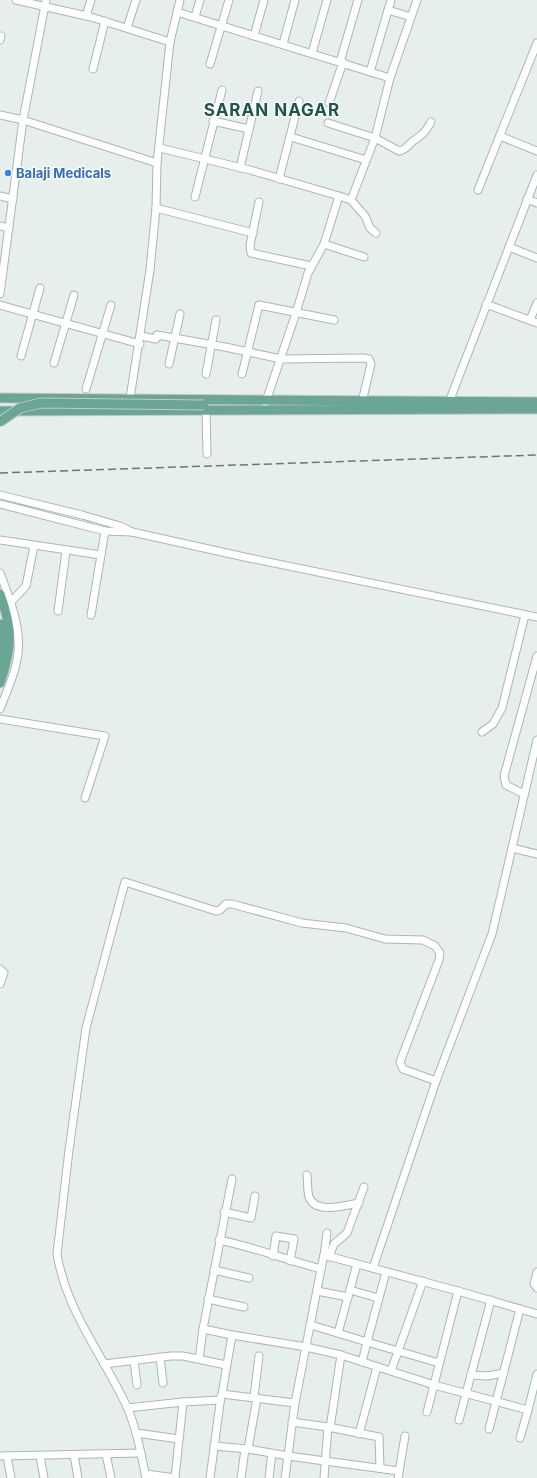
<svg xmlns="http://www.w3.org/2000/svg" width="537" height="1478" viewBox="0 0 537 1478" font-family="Inter,sans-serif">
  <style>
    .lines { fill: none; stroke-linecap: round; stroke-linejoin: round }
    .minor-casing { stroke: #a8b8b2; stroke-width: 9 }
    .major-casing { stroke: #c2cac8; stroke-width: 11 }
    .minor { stroke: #fff; stroke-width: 7 }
    .major { stroke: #6aa596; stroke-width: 9 }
    .rail { stroke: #5f7d75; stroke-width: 1.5; stroke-dasharray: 8 4; stroke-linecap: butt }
    .major-bridge-casing { stroke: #c2cac8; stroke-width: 11; stroke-linecap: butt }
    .major-bridge { stroke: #6aa596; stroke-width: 9 }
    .shop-dot { fill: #3f7fe0; stroke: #f7fbf9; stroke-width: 1.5 }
    .labels { text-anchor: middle; stroke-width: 3; stroke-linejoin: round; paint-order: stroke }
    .shop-label { font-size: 13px; font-weight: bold; fill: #366cbe; stroke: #f7fbf9; text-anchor: start }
    .district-label { font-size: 17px; font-weight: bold; letter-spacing: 1px; fill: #1f5548; stroke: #f7fbf9 }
  </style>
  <rect width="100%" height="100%" fill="#e6efeb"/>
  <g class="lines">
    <!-- minor casing -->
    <g class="minor-casing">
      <g id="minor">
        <path d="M16,0L91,17L170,42"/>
        <path d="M46,0L23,120L157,163"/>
        <path d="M388,10L411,17"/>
        <path d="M177,12L390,78L375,138L351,200L339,196L324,244L308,273L296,313L265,404"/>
        <path d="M86,16L91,0"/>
        <path d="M195,17L200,0"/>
        <path d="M127,28L136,0"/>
        <path d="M254,36L264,0"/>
        <path d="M0,40L1,36"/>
        <path d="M283,44L295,0"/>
        <path d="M312,53L327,0"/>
        <path d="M340,62L358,0"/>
        <path d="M210,64L229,0"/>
        <path d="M93,69L105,21"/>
        <path d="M370,72L391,0"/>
        <path d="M390,78L417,0"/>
        <path d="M329,103L343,62"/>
        <path d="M0,115L23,120L0,294"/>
        <path d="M213,121L249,129"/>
        <path d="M328,123L375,138L399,151C406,150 408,145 413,141C423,134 424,134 431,122"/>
        <path d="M500,136L537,151"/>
        <path d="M291,137L366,160"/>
        <path d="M160,148L250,170L339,196"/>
        <path d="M240,168L258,91"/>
        <path d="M279,179L299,101"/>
        <path d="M478,190L537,43"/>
        <path d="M0,196L13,199"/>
        <path d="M195,197L222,90"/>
        <path d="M527,199L537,203"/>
        <path d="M351,200L365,216L370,228L376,233"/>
        <path d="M259,202L250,245L251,253L311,266"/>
        <path d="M156,208L253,233"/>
        <path d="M0,226L9,228"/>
        <path d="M324,244L364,257"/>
        <path d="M509,247L537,258"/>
        <path d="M486,304L537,323"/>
        <path d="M0,305L140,344"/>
        <path d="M530,320L537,303"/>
        <path d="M141,336L156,339L157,335L225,347L281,359L363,358L369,359L371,364L362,402"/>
        <path d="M21,356L40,288"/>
        <path d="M54,363L74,295"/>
        <path d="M169,364L180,314"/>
        <path d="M206,374L216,320"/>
        <path d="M242,374L259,305L334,320"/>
        <path d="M86,389L111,305"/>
        <path d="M130,398L150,270L156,208L157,163L170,42L180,0"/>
        <path d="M449,402L537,175"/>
        <path d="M206,411L207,454"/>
        <path d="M0,495L82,515L120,526L132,532L249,558L537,617"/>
        <path d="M0,504L105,531L132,532"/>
        <path d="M0,540L101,555L105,531"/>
        <path d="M0,573C10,600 23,630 17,660C14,677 6,693 0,709"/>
        <path d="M11,602L26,586L34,546"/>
        <path d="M58,611L66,551"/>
        <path d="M91,615L101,555"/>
        <path d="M0,719L105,736L85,798"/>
        <path d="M482,732L493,724L502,708L525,615"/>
        <path d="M524,794L506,785L504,776L537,656"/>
        <path d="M512,848L537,854"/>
        <path d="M0,969L4,973L0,984"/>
        <path d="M307,1175C308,1182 307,1190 309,1197C316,1215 346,1205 359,1203"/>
        <path d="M232,1179L203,1329L232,1335L222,1394L295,1403L285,1478"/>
        <path d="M224,1212L251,1218L255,1196"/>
        <path d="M219,1240C254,1247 287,1260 321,1269L295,1403"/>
        <path d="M324,1255L327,1233"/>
        <path d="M273,1256L276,1236L294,1239L290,1261"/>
        <path d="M329,1257L334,1244L347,1233L364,1187"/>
        <path d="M373,1268L436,1081L492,934L537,740"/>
        <path d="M321,1269L324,1255L458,1291L537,1314"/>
        <path d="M214,1270L249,1278"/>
        <path d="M386,1272L367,1342L439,1363"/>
        <path d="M537,1272L534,1284L537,1288"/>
        <path d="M350,1290L378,1298"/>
        <path d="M317,1291L348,1297"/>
        <path d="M208,1299L244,1307"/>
        <path d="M311,1325L367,1342L362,1362"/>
        <path d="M338,1333L357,1264"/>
        <path d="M232,1335L306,1347L341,1355L434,1385L528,1410L537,1374"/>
        <path d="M160,1357L163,1383"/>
        <path d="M199,1359L203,1329"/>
        <path d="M134,1361L137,1385"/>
        <path d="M104,1364L171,1356H183L226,1365"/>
        <path d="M391,1371L423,1281"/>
        <path d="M471,1375L487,1376L504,1373"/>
        <path d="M254,1397L259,1356"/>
        <path d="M127,1408L183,1402"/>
        <path d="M427,1412L458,1291"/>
        <path d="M459,1420L491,1300"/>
        <path d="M292,1422L328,1427L324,1478"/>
        <path d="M328,1427L379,1437L380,1468"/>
        <path d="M330,1428L341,1355"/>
        <path d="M489,1429L520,1309"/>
        <path d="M136,1433L179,1439"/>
        <path d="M359,1434L377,1367"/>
        <path d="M520,1438L528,1410"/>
        <path d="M214,1446L248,1449L288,1456L399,1471"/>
        <path d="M248,1449L257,1398"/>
        <path d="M106,1454L111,1478"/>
        <path d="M74,1455L78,1478"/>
        <path d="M0,1456L141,1453"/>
        <path d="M7,1456L11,1478"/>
        <path d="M40,1456L44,1478"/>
        <path d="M146,1474L175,1478"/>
        <path d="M146,1478C141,1454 137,1430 127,1407C103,1355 67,1313 57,1254L69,1150L86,1028L125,882L216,911L220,910L226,904H232L302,923L346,928L385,939L423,940L435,946L440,953L439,960L400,1062L403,1069L436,1081"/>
        <path d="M175,1478L183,1402L220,1400"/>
        <path d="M210,1478L221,1396"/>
        <path d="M241,1478L245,1449"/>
        <path d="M269,1478L272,1453"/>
        <path d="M398,1478L405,1436"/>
      </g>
    </g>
    <!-- major casing -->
    <g class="major-casing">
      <g id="major">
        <path d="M0,398L537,402"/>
        <path d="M0,411L537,409"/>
        <path d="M0,594C13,630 12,647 0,683"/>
        <path d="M0,624L2,647L0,661"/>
      </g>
    </g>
    <!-- minor -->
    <use href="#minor" class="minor"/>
    <!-- major -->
    <use href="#major" class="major"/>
    <!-- rail -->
    <path class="rail" d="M0,473L537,455"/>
    <!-- major-bridge casing -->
    <g class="major-bridge-casing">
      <path id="major-bridge" d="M0,422L20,408L41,403L204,405"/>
    </g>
    <!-- major-bridge -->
    <use href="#major-bridge" class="major-bridge"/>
  </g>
  <!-- markers -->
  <circle class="shop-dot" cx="8" cy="173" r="4"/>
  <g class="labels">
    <!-- shop labels -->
    <g class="shop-label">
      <text x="16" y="178">Balaji Medicals</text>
    </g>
    <!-- district labels -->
    <g class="district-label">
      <text x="272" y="116">SARAN NAGAR</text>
    </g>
  </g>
</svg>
